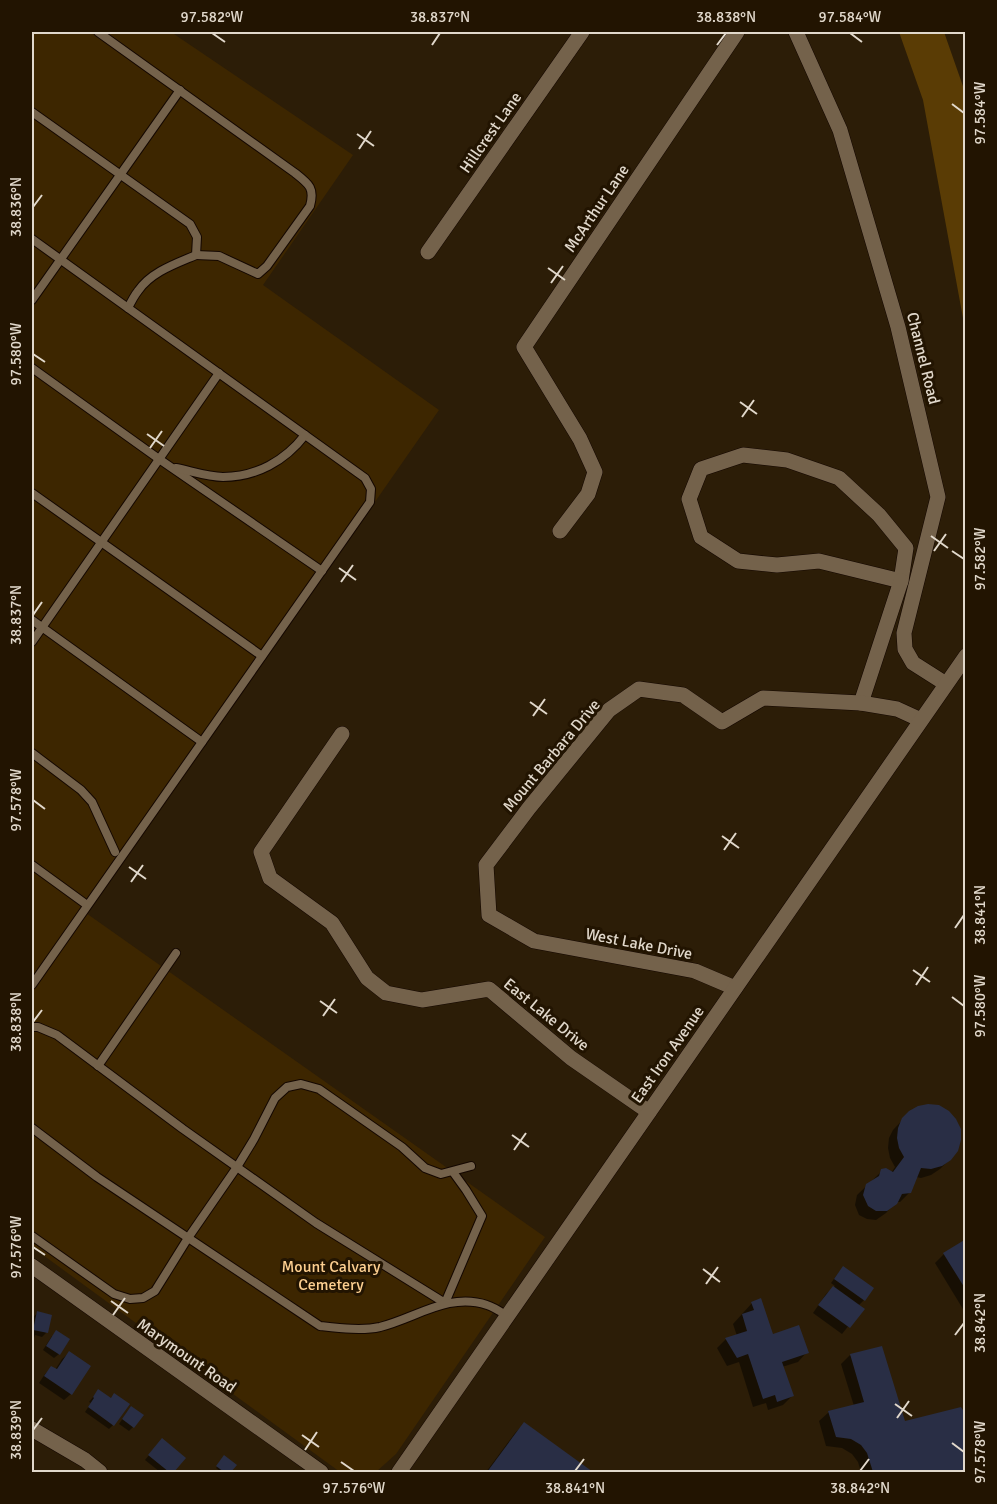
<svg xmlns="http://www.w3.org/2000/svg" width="997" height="1504" viewBox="0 0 997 1504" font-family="Signika,sans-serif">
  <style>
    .green { fill: #3d2600 }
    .water { fill: #5a3c05 }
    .shadow { fill: #0007 }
    .building { fill: #292e45 }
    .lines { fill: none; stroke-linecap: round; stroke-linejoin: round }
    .service-casing { stroke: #140700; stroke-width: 10 }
    .minor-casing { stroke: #140700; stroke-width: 16 }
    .tertiary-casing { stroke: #140700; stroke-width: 16 }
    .service { stroke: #74624b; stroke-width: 8 }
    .minor { stroke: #74624b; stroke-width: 15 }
    .tertiary { stroke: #74624b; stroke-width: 15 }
    .ticks { fill: none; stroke: #e1d8cb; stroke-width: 2 }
    .labels { text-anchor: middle; stroke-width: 6; stroke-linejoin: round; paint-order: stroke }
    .street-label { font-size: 16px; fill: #e1d8cb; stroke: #221401 }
    .park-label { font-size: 16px; fill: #fdcf90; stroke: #221401 }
    .neatline { fill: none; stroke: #e1d8cb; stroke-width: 2 }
    .ticks-label { font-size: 15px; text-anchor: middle; fill: #e1d8cb }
  </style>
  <rect width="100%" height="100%" fill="#2c1d07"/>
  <!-- green -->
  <path class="green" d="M32,32H171L353,155L263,285L439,410L131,852L86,913L545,1237L396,1454L376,1472H340L32,1247Z"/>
  <!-- water -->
  <path class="water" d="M899,32H944L965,92V329L923,100Z"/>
  <!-- shadow -->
  <g class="shadow">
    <path d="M910,1112L950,1159L940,1169L931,1175L921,1178L916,1177L910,1192L900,1202H896L886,1213L876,1220L867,1219L859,1215L855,1205L857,1195L882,1171L891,1173L895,1167L890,1158L888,1148L889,1138L893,1130Z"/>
    <path d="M966,1241V1314L935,1263L944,1254Z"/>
    <path d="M839,1272L864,1300L858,1306L862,1309L842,1334L813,1313L826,1294L835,1286L831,1283Z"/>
    <path d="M752,1303L772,1335L807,1352L798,1362L782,1367L792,1396L783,1405L768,1410L766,1403L753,1407L739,1362L727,1366L717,1348L726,1339L737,1336L733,1324Z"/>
    <path d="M38,1313L46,1333L42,1337L35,1335L32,1344V1325L33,1317Z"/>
    <path d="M52,1336L59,1354L54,1358L43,1350Z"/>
    <path d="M69,1353L71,1394L64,1400L39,1383L45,1374L51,1368L55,1370L62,1359Z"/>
    <path d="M850,1355L904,1423L966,1418V1472H861L858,1462L852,1454L842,1448L826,1446L819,1421L829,1412L854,1406L841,1364Z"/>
    <path d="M98,1391L113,1425L109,1429L85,1412L91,1403L89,1402Z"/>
    <path d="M127,1412L133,1427L129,1431L119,1424Z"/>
    <path d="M524,1424L590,1472H486L515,1433Z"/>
    <path d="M158,1444L184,1458L173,1472H160L145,1460Z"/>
    <path d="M224,1457L235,1465L229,1472H221L216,1468Z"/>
  </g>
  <!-- building -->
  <g class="building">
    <path d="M928,1104L939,1105L949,1111L956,1119L961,1129V1140L958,1151L951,1160L942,1166L931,1169L921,1168L911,1193L902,1194L897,1204L887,1211H876L868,1206L863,1195L866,1184L879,1176L881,1169L886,1168L893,1172L904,1157L899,1148L897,1138L898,1128L902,1118L909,1111L918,1106Z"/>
    <path d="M966,1239V1290L943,1253Z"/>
    <path d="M843,1266L874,1288L865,1301L834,1279Z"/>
    <path d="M833,1286L865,1309L850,1328L818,1305Z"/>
    <path d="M761,1298L773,1334L799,1325L809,1353L782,1362L794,1396L777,1402L775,1395L763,1399L748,1354L737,1358L725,1338L747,1331L742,1314L754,1310L751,1302Z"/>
    <path d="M37,1311L52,1315L48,1333L33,1330Z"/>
    <path d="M56,1330L70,1339L60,1355L46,1346Z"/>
    <path d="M882,1346L905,1421L961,1407L966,1415V1472H873L867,1453L861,1445L851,1439L836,1437L828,1411L864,1402L850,1354Z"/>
    <path d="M69,1351L91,1366L72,1395L44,1376L51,1366L57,1369Z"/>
    <path d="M98,1389L111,1398L114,1393L130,1404L114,1426L88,1407L94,1398L93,1397Z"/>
    <path d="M131,1406L144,1415L134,1428L122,1419Z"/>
    <path d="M524,1422L593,1472H487Z"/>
    <path d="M162,1438L186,1458L174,1472H169L148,1455Z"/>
    <path d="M224,1455L237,1465L231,1472H224L216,1466Z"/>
  </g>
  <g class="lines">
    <!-- service casing -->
    <g class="service-casing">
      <g id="service">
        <path d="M98,32L295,173C309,184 315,188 310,206L267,266L258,274L219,256L196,255"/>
        <path d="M32,112L190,224L197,237L196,255C175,264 151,272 138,291C134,296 131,302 128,308L365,478L371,489L370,502L32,985"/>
        <path d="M32,239L128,308"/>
        <path d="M32,300L180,90"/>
        <path d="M32,368L159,459L322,571"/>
        <path d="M176,468C191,471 208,477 223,477C256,477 285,461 305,435"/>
        <path d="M32,493L262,656"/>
        <path d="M32,620L202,742"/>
        <path d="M32,642L219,373"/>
        <path d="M32,753L81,790L92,802L115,852"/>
        <path d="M32,865L87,905"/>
        <path d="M32,1027H38L57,1035L183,1129L316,1223L445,1303L482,1216L466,1190L453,1172"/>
        <path d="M98,1066L176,953"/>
        <path d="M32,1128L97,1177L320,1326C338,1328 362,1331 380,1327C416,1318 449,1292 487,1305C494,1307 501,1312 507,1316"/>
        <path d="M32,1236L114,1294L130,1299L143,1298L155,1291L188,1238L237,1167L254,1139L275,1098L287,1087L301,1084L319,1089L402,1147L425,1168L441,1174L471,1166"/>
      </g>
    </g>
    <!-- minor casing -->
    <g class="minor-casing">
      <g id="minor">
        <path d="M796,32L840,130L898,327L938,497L904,633L905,649L913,663L946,684"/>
        <path d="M428,252L582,32"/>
        <path d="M743,455L787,460L839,478L879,515L906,548L901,581L819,561L777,565L738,561L701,537L689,499L701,469Z"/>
        <path d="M560,531L588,494L595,472L580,439L524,347L737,32"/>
        <path d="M861,703L901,581"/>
        <path d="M342,734L261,852L270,878L332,923L367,978L386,993L422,1000L489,989L571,1058L649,1112"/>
        <path d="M735,988L695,971L534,941L489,915L486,865L529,808L609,710L639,689L683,695L722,722L763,698L861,703L897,709L921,720"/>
        <path d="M32,1429L85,1460L100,1472"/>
      </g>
    </g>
    <!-- tertiary casing -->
    <g class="tertiary-casing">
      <g id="tertiary">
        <path d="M32,1266L321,1472"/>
        <path d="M399,1472L966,656"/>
      </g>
    </g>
    <!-- service -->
    <use href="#service" class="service"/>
    <!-- minor -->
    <use href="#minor" class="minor"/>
    <!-- tertiary -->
    <use href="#tertiary" class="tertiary"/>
  </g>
  <!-- ticks -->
  <path class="ticks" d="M212,33L225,42M850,33L862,42M432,45L440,33M717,45L726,33M952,104L964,113M357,134L374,146M359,149L371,131M33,207L42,195M548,268L565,280M551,283L563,266M33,354L45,362M740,402L757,414M742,417L754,400M147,434L164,446M150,448L162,431M931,536L948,548M934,551L946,534M952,551L964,559M339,568L356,580M341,582L353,565M33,615L42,602M530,702L547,714M533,716L545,699M33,800L45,809M722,836L739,848M724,850L736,833M129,867L146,879M131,882L143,865M955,928L964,915M913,970L930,982M916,985L928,967M952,997L964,1006M320,1001L337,1013M323,1016L335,999M33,1022L42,1010M512,1135L529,1147M514,1150L526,1133M33,1247L45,1255M703,1269L720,1282M706,1284L718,1267M111,1301L128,1313M113,1315L125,1298M955,1335L964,1323M895,1404L912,1416M897,1418L909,1401M33,1430L42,1418M302,1435L319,1447M952,1443L964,1452M305,1450L317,1432M341,1462L354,1471M575,1471L584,1459M860,1471L869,1459"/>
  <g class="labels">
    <!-- street labels -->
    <g class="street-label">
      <text transform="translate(490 132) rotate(-55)" y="6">Hillcrest Lane</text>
      <text transform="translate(596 208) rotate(-56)" y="6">McArthur Lane</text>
      <text transform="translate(924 358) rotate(76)" y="6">Channel Road</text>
      <text transform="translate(551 755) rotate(-50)" y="6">Mount Barbara Drive</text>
      <text transform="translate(639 943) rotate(11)" y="6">West Lake Drive</text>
      <text transform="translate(547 1014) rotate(39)" y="6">East Lake Drive</text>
      <text transform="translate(667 1054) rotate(-55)" y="6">East Iron Avenue</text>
      <text transform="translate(187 1355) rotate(35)" y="6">Marymount Road</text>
    </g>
    <!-- park labels -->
    <g class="park-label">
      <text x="331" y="1272">Mount Calvary<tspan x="331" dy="18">Cemetery</tspan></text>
    </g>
  </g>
  <!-- border -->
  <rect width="997" height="1504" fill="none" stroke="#221401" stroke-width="66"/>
  <rect x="33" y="33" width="931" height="1438" class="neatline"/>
  <g class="ticks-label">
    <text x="212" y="22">97.582°W</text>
    <text x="440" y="22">38.837°N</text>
    <text x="726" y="22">38.838°N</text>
    <text x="850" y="22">97.584°W</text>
    <text transform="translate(980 113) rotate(-90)" y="5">97.584°W</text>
    <text transform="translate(16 207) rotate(-90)" y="5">38.836°N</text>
    <text transform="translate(16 354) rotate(-90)" y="5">97.580°W</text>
    <text transform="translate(980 559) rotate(-90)" y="5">97.582°W</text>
    <text transform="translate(16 615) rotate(-90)" y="5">38.837°N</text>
    <text transform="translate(16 800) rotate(-90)" y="5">97.578°W</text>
    <text transform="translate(980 915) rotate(-90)" y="5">38.841°N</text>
    <text transform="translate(980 1006) rotate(-90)" y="5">97.580°W</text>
    <text transform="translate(16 1022) rotate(-90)" y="5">38.838°N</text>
    <text transform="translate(16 1247) rotate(-90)" y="5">97.576°W</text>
    <text transform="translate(980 1323) rotate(-90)" y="5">38.842°N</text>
    <text transform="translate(16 1430) rotate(-90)" y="5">38.839°N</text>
    <text transform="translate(980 1452) rotate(-90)" y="5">97.578°W</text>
    <text x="354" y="1493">97.576°W</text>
    <text x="575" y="1493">38.841°N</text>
    <text x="860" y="1493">38.842°N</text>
  </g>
</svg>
